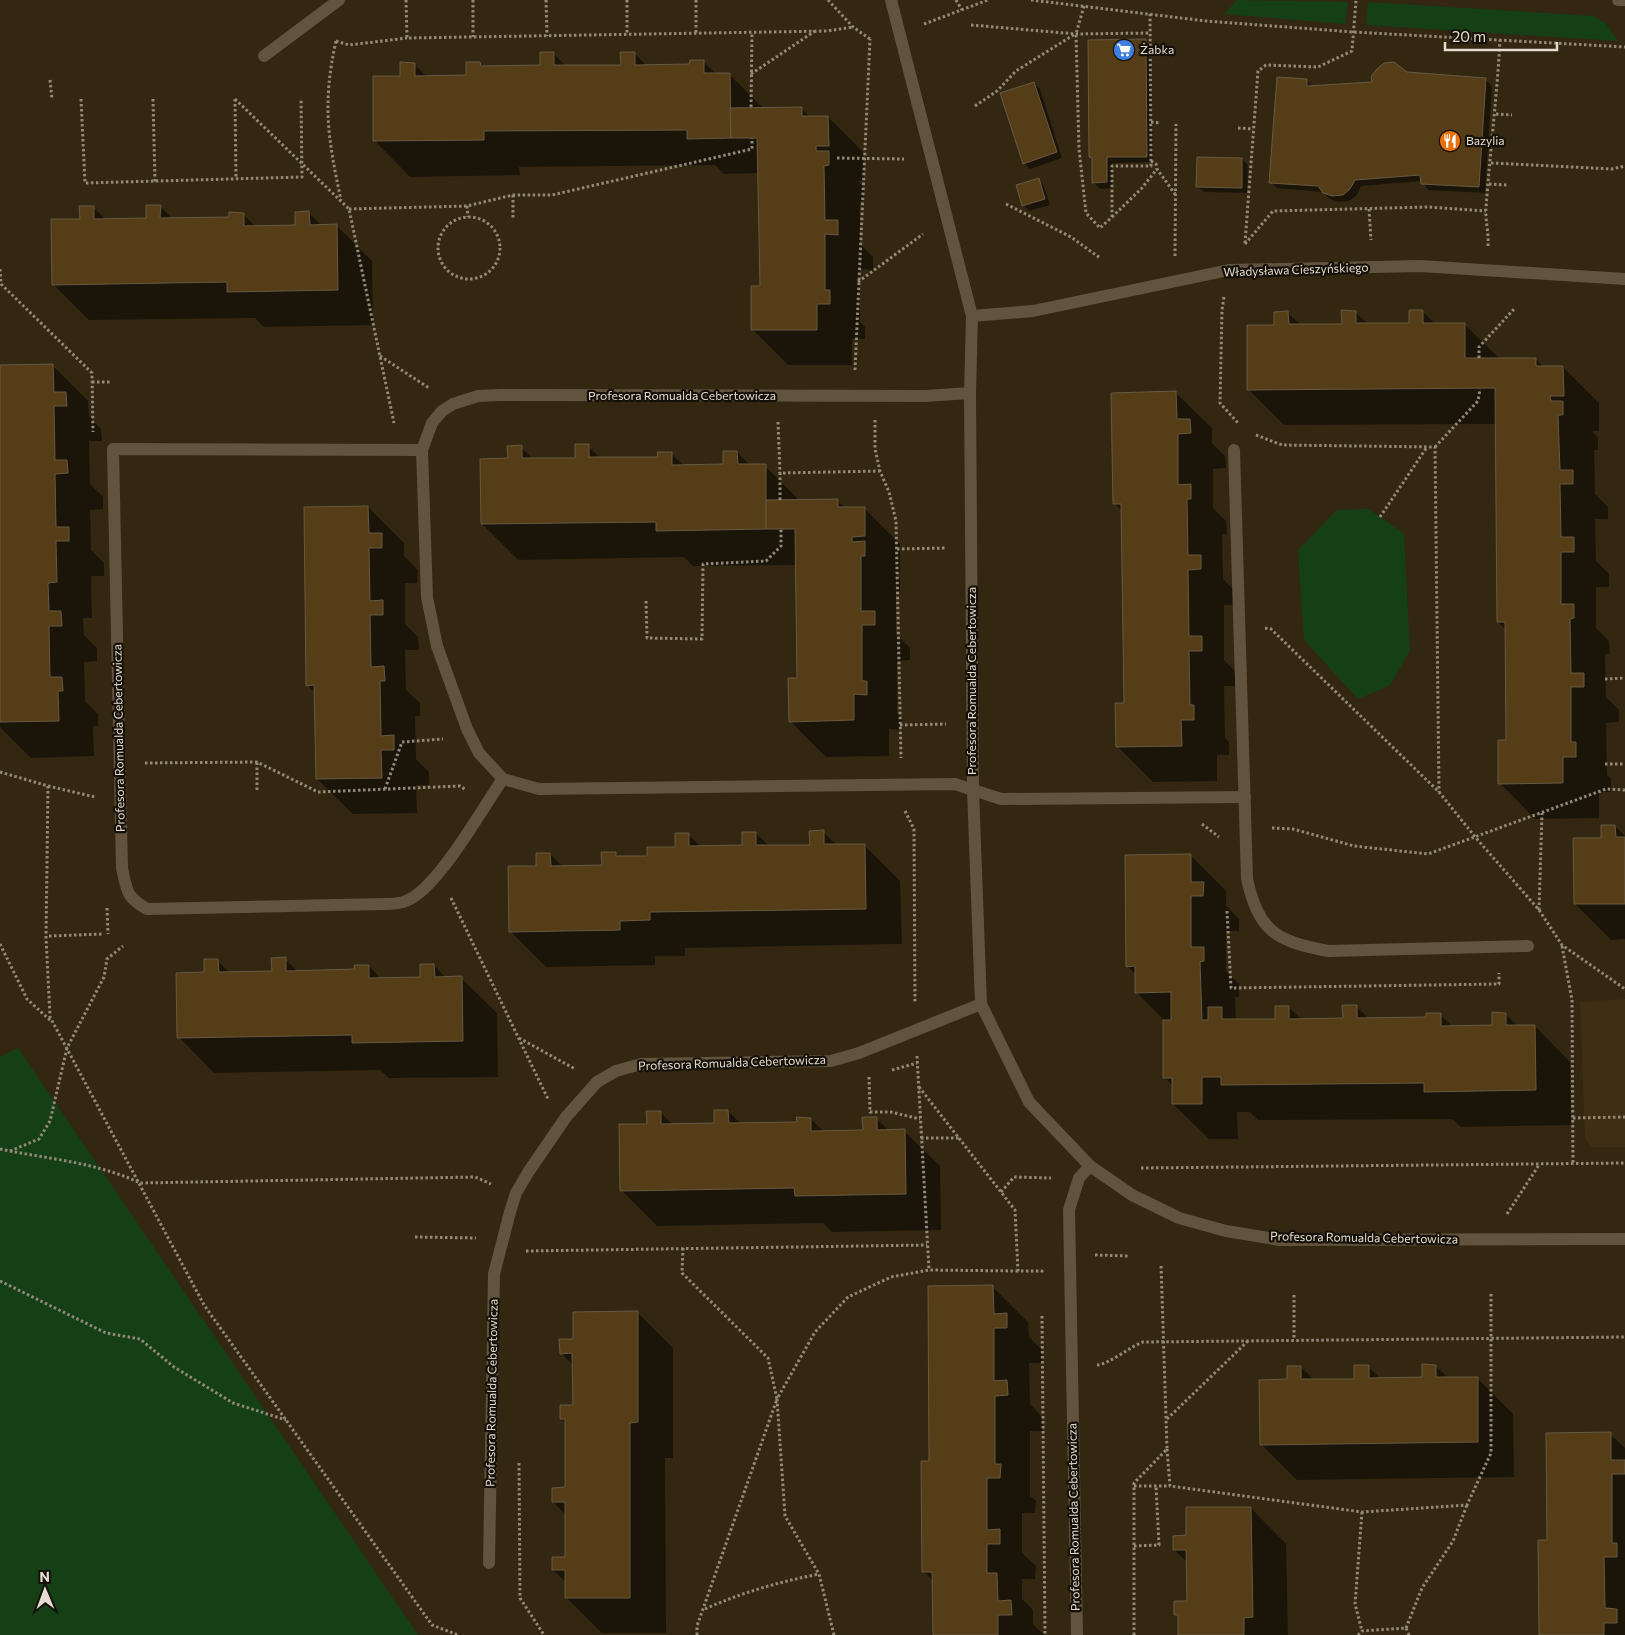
<svg xmlns="http://www.w3.org/2000/svg" width="1625" height="1635" viewBox="0 0 1625 1635" font-family="Commissioner,sans-serif">
  <style>
    .built { fill: #3f2e13 }
    .green { fill: #154015 }
    .shadow { fill: #0007 }
    .building { fill: #553e17; stroke: #675943 }
    .lines { fill: none; stroke-linecap: round; stroke-linejoin: round }
    .path { stroke: #938979; stroke-width: 3; stroke-dasharray: 2.5 2.5; stroke-linecap: butt }
    .minor { stroke: #61533d; stroke-width: 12 }
    .labels { text-anchor: middle; stroke-width: 4.5; stroke-linejoin: round; paint-order: stroke }
    .poi-label { font-size: 12px; fill: #e4dcd0; stroke: #161108; text-anchor: start }
    .street-label { font-size: 12px; fill: #e4dcd0; stroke: #161108 }
  </style>
  <rect width="100%" height="100%" fill="#332712"/>
  <!-- built -->
  <path class="built" d="M1625,999V1147H1592L1585,1138L1580,1002Z"/>
  <!-- green -->
  <g class="green">
    <path d="M1237,0L1348,2L1345,24L1224,14Z"/>
    <path d="M1368,2L1594,16L1606,24L1618,41L1366,25Z"/>
    <path d="M1369,509L1404,534L1410,651L1390,685L1358,699L1304,640L1298,550L1337,510Z"/>
    <path d="M18,1048L418,1635H0V1057Z"/>
  </g>
  <!-- shadow -->
  <g class="shadow">
    <path d="M1145,40L1151,47L1153,162L1112,163V188L1100,189L1094,183L1093,160L1090,157Z"/>
    <path d="M553,53L566,66H622L634,53L647,66L690,65L703,61L716,74H729L764,109L801,108L810,117H828L864,153V181H858L864,188V201H860V244L873,257V270L860,269V322L865,327V339H852V365H788L753,330L761,287L759,173L724,174L715,165L519,167L520,175L410,177L375,141L402,77L414,64L427,77L467,76L480,63L484,67H541Z"/>
    <path d="M1406,73L1485,79L1492,86L1485,193L1428,190L1422,181L1361,186L1356,196L1349,201L1339,202L1330,199L1323,192L1277,188L1271,182L1306,80L1312,86L1374,83Z"/>
    <path d="M1034,83L1040,89L1062,158L1030,169L1024,163Z"/>
    <path d="M1242,159L1248,165L1247,193L1204,192L1197,186Z"/>
    <path d="M1038,179L1044,186L1050,205L1029,211L1023,205Z"/>
    <path d="M160,206L173,219L230,218L243,214L256,227L296,226L309,213L322,226L336,225L372,261L373,325L264,327L255,318L89,320L53,284L81,220L93,207L106,220L147,219Z"/>
    <path d="M1422,311L1435,324H1464L1500,359H1536L1544,368L1563,367L1599,403V431H1592L1598,438V450H1594L1595,494L1608,507V519H1595L1596,561L1609,574V587H1596V628L1609,641L1610,654H1605L1606,697L1619,710V722L1606,723L1607,775L1611,779V792H1599V818L1535,819L1500,783L1508,742L1507,631L1498,622L1497,424L1284,425L1249,390L1276,326L1288,313L1301,325H1343L1355,312L1368,324H1410Z"/>
    <path d="M52,365L88,401L89,416L101,429L102,441H89L90,484L103,497V509L90,510L91,550L104,563V576H91L92,618H83L84,635L97,648V661L84,662L85,701L98,714V726H93L94,756L31,758L0,727V366Z"/>
    <path d="M1176,393L1212,428V443L1225,456L1226,468L1213,469V508L1226,521L1227,534H1222L1223,579L1236,592L1237,605H1224V660L1237,673V686H1224L1225,738L1229,742V755H1217V781L1153,782L1118,747L1126,704L1123,512L1114,503Z"/>
    <path d="M588,446L601,459L659,458L671,453L684,466H725L737,452L750,465L765,466L800,501L837,500L845,508H864L900,544V572H894L900,578V591H896V634L910,648V660L897,661V713L902,718V730L889,729V756L826,757L790,721L798,679L796,565L693,566L684,557L518,560L482,524L509,459L521,447L533,459H576Z"/>
    <path d="M368,507L404,543V556L418,570L417,583H405V624L418,637L419,650H405L406,690L420,703V716H415L416,759L429,772V785H416L417,813L353,814L317,779L316,694L307,685Z"/>
    <path d="M1615,826L1625,836V939L1611,940L1575,904L1603,839Z"/>
    <path d="M823,832L837,845H864L900,881L902,944L685,948V956H655V965L546,967L510,931L537,867L550,854L563,867L603,866L615,853L619,857H648L676,848L688,834L701,847L743,846L756,833L769,846H811Z"/>
    <path d="M1190,855L1226,891V906L1239,919V931H1226V971L1239,984V997H1235L1236,1021L1276,1020L1289,1007L1302,1020L1344,1019L1356,1006L1369,1019L1427,1018L1440,1014L1453,1027L1493,1026L1505,1014L1518,1026H1535L1570,1062L1571,1125L1461,1127L1452,1119L1258,1120L1250,1112H1237L1238,1139H1209L1173,1104V1086L1164,1077V1020L1136,992V975L1127,966Z"/>
    <path d="M285,959L298,972L356,971L369,966L381,979L421,978L434,965L446,978H461L497,1013L498,1077L389,1078L380,1070L214,1073L179,1037L205,973L217,960L230,973L273,972Z"/>
    <path d="M728,1111L741,1124L798,1123L811,1119L824,1132L864,1131L876,1118L889,1131H904L940,1166L941,1230L832,1232L823,1223L657,1226L621,1190L648,1125L660,1112L673,1125H715Z"/>
    <path d="M993,1287L1028,1322L1029,1337L1042,1350L1043,1363H1029L1030,1404L1042,1417L1043,1431H1030V1496L1036,1501L1035,1513H1022V1553L1036,1566L1035,1579H1022V1599L1033,1610V1624L1044,1635H934V1582L923,1571L931,1462Z"/>
    <path d="M637,1312L673,1348V1458H665L666,1633H602L567,1598V1583L553,1570L566,1558V1515L553,1502L566,1489V1423L562,1419L574,1406V1366L561,1353L574,1340Z"/>
    <path d="M1368,1366L1381,1379H1423L1436,1366L1448,1378H1477L1513,1414L1514,1477L1297,1480L1261,1444L1289,1380L1301,1367L1314,1380H1356Z"/>
    <path d="M1610,1434L1625,1448V1635H1541L1548,1542Z"/>
    <path d="M1251,1508L1286,1544L1288,1635H1180L1179,1618L1176,1615L1189,1602L1188,1563L1174,1550L1187,1537Z"/>
  </g>
  <!-- building -->
  <g class="building">
    <path d="M1146,39L1147,157H1107V182L1092,183V158L1089,157L1088,40Z"/>
    <path d="M540,52H554V65H621L620,52H635V65L689,64L690,60H704V73H730L731,138L687,139V130L484,131V140L373,141V76H400V62L415,63V76L466,75V62H480L481,66L540,65Z"/>
    <path d="M1394,62L1407,72L1486,78L1479,187L1421,184L1420,175L1355,180L1350,189L1343,195L1332,196L1323,193L1318,186L1269,183L1277,77L1307,79V86L1372,82L1371,77L1376,70L1384,63Z"/>
    <path d="M1034,82L1057,152L1023,164L1000,93Z"/>
    <path d="M802,107V116H828L829,146H816V151H829V165L824,166L825,220H838V235L825,234V290H830V304H817V330H751V286H760L757,138H731L730,108Z"/>
    <path d="M1197,157L1242,158V188L1196,187Z"/>
    <path d="M1039,178L1045,199L1022,206L1016,185Z"/>
    <path d="M146,205H161L160,218L229,217V212L244,213V226L295,225V212L309,211L310,225L337,224L338,290L227,292V282L52,285L51,219H80L79,206H94V219L146,218Z"/>
    <path d="M1341,310L1356,311V323H1409V310H1423V323H1465V358H1536V366H1563L1564,396H1550L1551,401H1563V415H1558L1560,470H1573V484H1560L1561,537H1574V552H1561V604H1574V618L1570,619L1571,673H1584V687H1571V742H1576V757H1563V783L1498,784V740H1506L1505,622H1497L1495,388L1247,390V325H1274V312L1288,311L1289,324H1342Z"/>
    <path d="M53,364L54,392H66L67,406H54L55,460H67L68,473L55,474L56,527H69V541H56L57,582L48,583L49,611H61L62,626H49L50,677H62L63,691H58L59,721L0,722V365Z"/>
    <path d="M1176,391L1177,419H1190L1191,433L1178,434V485L1191,484V499H1187L1188,555H1201V569L1188,570L1189,636H1202V651H1189L1190,705H1194V720H1181L1182,746L1116,747L1115,703H1124L1121,504H1113L1111,393Z"/>
    <path d="M575,444H589V457H658L657,452H672V465L723,464V451H737L738,464H766V529L656,531V522L481,524L480,459L508,458L507,446L522,445V458H575Z"/>
    <path d="M838,499V507H865V536L852,537V542L865,541V556H861V611H875V625H862V681H867V695L854,694V720L789,722L788,678H797L795,529H766V500Z"/>
    <path d="M368,506L369,533H382V548H369L370,601L383,600V615H370L371,667L384,666L385,681H380L381,736L394,735V750H381L382,778L316,779L314,685L306,686L304,507Z"/>
    <path d="M1601,825H1615L1616,837H1625V904H1574L1573,838H1601Z"/>
    <path d="M824,830V844H865L866,909L650,912V920L620,921V930L509,932L508,866H536V853H550L551,866L602,865L601,852H616V856H647V847H675V833H689V846L742,845V832H756V845H810L809,831Z"/>
    <path d="M1191,854V882H1204L1203,896H1191V947H1204V961L1200,962L1202,1020H1208V1007H1222V1019H1275V1006H1289V1019L1343,1018L1342,1005H1357V1018L1426,1017V1013H1441V1026L1492,1025V1012L1506,1013V1025H1535L1536,1090L1424,1092V1083L1221,1085V1077H1202V1104H1172V1078H1163V1020H1171V992L1135,993V966L1126,967L1125,855Z"/>
    <path d="M286,957V971L355,969L354,965H369V978L420,977V964H434L435,977L462,976L463,1041L352,1043V1035L177,1038L176,973L204,972V959H218L219,972L272,971L271,958Z"/>
    <path d="M714,1110H728L729,1123L797,1122L796,1117L811,1118V1131L863,1130L862,1117H877V1130L905,1129L906,1194L795,1196L794,1188L620,1191L619,1124H647L646,1111H661V1124L714,1123Z"/>
    <path d="M993,1285L994,1314L1007,1313V1328H994V1381L1007,1380L1008,1395L995,1396V1464H1001L1000,1478H987V1530L1000,1529V1544H987V1573H997L998,1601L1011,1600L1012,1615H998V1635H933L932,1572H922L921,1461H929L928,1286Z"/>
    <path d="M638,1311V1422L630,1423V1598H565V1570H552V1557H565V1502H552V1488L565,1487V1419H560V1405H573L572,1353L560,1354L559,1339H573V1312Z"/>
    <path d="M1422,1364L1436,1365V1377H1478V1442L1260,1445L1259,1380L1287,1379V1366H1301V1379H1354V1365H1369V1378L1422,1377Z"/>
    <path d="M1611,1432V1460H1625V1474H1612V1543H1617V1557H1604L1605,1608L1617,1609V1623H1604V1635H1539L1538,1540H1547L1546,1433Z"/>
    <path d="M1186,1507H1251L1253,1617L1244,1618V1635H1178V1615H1174V1601H1187L1186,1550H1173V1536L1186,1535Z"/>
  </g>
  <g class="lines">
    <!-- path -->
    <g class="path">
      <path d="M406,0L407,38L827,31L853,27"/>
      <path d="M473,0V37"/>
      <path d="M546,0L547,36"/>
      <path d="M627,0V34"/>
      <path d="M696,0V33"/>
      <path d="M828,0L853,27L870,39"/>
      <path d="M956,0L962,10"/>
      <path d="M1031,0L1206,21L1353,32L1625,47"/>
      <path d="M1084,6L1076,34L1079,149L1086,213L1100,228L1112,217V166H1151L1150,14"/>
      <path d="M924,24L988,0"/>
      <path d="M971,25L1076,34L1150,33"/>
      <path d="M336,41C322,104 328,139 341,200"/>
      <path d="M336,41L349,45L407,38"/>
      <path d="M751,74L815,31"/>
      <path d="M50,80L52,99"/>
      <path d="M81,99L85,183L302,177L301,99"/>
      <path d="M153,99L155,182"/>
      <path d="M235,99L349,209L394,423"/>
      <path d="M235,99L236,178"/>
      <path d="M975,106L997,91L1016,71L1075,34"/>
      <path d="M751,107L752,32"/>
      <path d="M1496,114L1512,115"/>
      <path d="M1151,122L1161,123"/>
      <path d="M1238,128L1253,129"/>
      <path d="M837,158L904,159"/>
      <path d="M1151,161L1156,164L1157,169L1175,194"/>
      <path d="M1491,163L1612,169L1625,166"/>
      <path d="M1489,184L1508,185"/>
      <path d="M513,195V219"/>
      <path d="M1006,204L1071,237L1100,258"/>
      <path d="M467,206L468,217"/>
      <path d="M349,209L467,206L513,195H552L752,149V138"/>
      <path d="M1369,209L1371,240"/>
      <path d="M1112,217L1142,188L1157,169"/>
      <circle cx="469" cy="248" r="31"/>
      <path d="M1245,243L1258,71L1266,65L1318,67L1352,51L1356,0"/>
      <path d="M1245,244L1273,211L1428,207L1486,211"/>
      <path d="M1488,246C1489,232 1485,220 1486,208C1490,152 1497,96 1500,40"/>
      <path d="M1175,256L1176,124"/>
      <path d="M0,269L1,284L92,373L93,432"/>
      <path d="M858,282L923,234"/>
      <path d="M1224,297L1222,310L1220,403L1238,423"/>
      <path d="M380,356L429,388"/>
      <path d="M1479,358V347L1515,308"/>
      <path d="M855,370L870,39"/>
      <path d="M92,382H111"/>
      <path d="M875,420V449L880,471L889,492L896,521L901,758"/>
      <path d="M778,422L780,473"/>
      <path d="M1256,435L1282,445L1435,447L1439,792"/>
      <path d="M1435,447L1478,401L1480,389"/>
      <path d="M780,500V473L880,471"/>
      <path d="M1380,517L1427,447"/>
      <path d="M897,549L946,548"/>
      <path d="M646,601L647,638L702,639L703,564L766,561L781,546V529"/>
      <path d="M1265,628L1271,629L1439,792L1476,838L1539,910L1562,945L1625,989"/>
      <path d="M1605,679L1625,678"/>
      <path d="M900,725L946,724"/>
      <path d="M145,763L257,762L318,792L460,786L466,790"/>
      <path d="M1605,764H1625"/>
      <path d="M0,772L48,786L95,797"/>
      <path d="M48,786L46,937L50,1017L204,1305L432,1625L458,1635"/>
      <path d="M385,789L402,742L443,739"/>
      <path d="M257,790V762"/>
      <path d="M905,811L914,829L915,1003"/>
      <path d="M1202,824L1219,837"/>
      <path d="M1272,828L1293,829L1354,846L1428,854L1606,789L1625,790"/>
      <path d="M451,898L548,1099"/>
      <path d="M107,908L108,934"/>
      <path d="M1539,910L1542,813"/>
      <path d="M1227,911L1231,988L1499,984V973"/>
      <path d="M49,936L103,934"/>
      <path d="M0,944L27,999L51,1021"/>
      <path d="M1562,946L1572,1000L1573,1164"/>
      <path d="M519,1038L575,1069"/>
      <path d="M917,1056L929,1270"/>
      <path d="M892,1070L917,1063"/>
      <path d="M869,1077L870,1112H891L920,1119"/>
      <path d="M919,1087L1015,1210L1018,1271H1042V1274"/>
      <path d="M1573,1118L1625,1117"/>
      <path d="M921,1138H960"/>
      <path d="M0,1149C47,1159 96,1162 140,1183L475,1177L491,1184"/>
      <path d="M10,1151L39,1139L50,1121L67,1048L104,977L107,959L123,946"/>
      <path d="M1141,1168L1625,1163"/>
      <path d="M1001,1192L1014,1177L1051,1178"/>
      <path d="M1507,1214L1539,1165"/>
      <path d="M415,1237L476,1238"/>
      <path d="M683,1248L682,1273L768,1358L777,1399L697,1626V1635"/>
      <path d="M526,1251L927,1245"/>
      <path d="M1095,1255L1129,1256"/>
      <path d="M0,1281L106,1333L140,1339L174,1367L233,1403L286,1420"/>
      <path d="M1294,1295V1340"/>
      <path d="M1042,1316L1045,1635"/>
      <path d="M1097,1365C1110,1364 1129,1347 1143,1342L1625,1337"/>
      <path d="M1167,1419L1249,1340"/>
      <path d="M1167,1449L1170,1486L1362,1512L1467,1505L1491,1453V1292"/>
      <path d="M519,1463L520,1598L544,1635"/>
      <path d="M1134,1486H1170"/>
      <path d="M1362,1512L1355,1604L1362,1631"/>
      <path d="M1134,1546L1159,1545L1156,1486"/>
      <path d="M705,1609C743,1592 779,1582 819,1574"/>
      <path d="M1406,1628L1422,1588L1453,1541L1467,1505"/>
      <path d="M834,1635L819,1574L785,1516L777,1399L815,1332L848,1297L891,1277L929,1270L1018,1271"/>
      <path d="M1134,1635V1483L1167,1449L1161,1264"/>
      <path d="M1358,1635L1362,1631L1406,1628L1409,1635"/>
    </g>
    <!-- minor -->
    <g class="minor">
      <path d="M891,0L972,316L970,393L973,790L981,1004L1029,1102L1090,1166L1132,1195L1179,1218L1226,1231L1280,1240L1625,1239"/>
      <path d="M1618,0H1625"/>
      <path d="M264,56L339,0"/>
      <path d="M972,316L1033,311L1229,270L1420,266L1625,279"/>
      <path d="M970,393L925,396L500,395L478,396L453,404L442,411L432,423L422,450L427,597L437,646L467,729L479,753L503,779L539,789L955,784L1001,799L1245,797"/>
      <path d="M422,450L113,449L122,868C127,891 126,897 147,909L384,904C391,904 400,904 406,901C438,889 482,808 503,779"/>
      <path d="M1234,450L1247,879C1259,932 1276,941 1328,951L1528,946"/>
      <path d="M489,1563L494,1274L510,1212L516,1193L529,1171L566,1117L597,1082L616,1071L641,1064L831,1061L859,1053L981,1004"/>
      <path d="M1077,1635L1069,1210L1079,1178L1090,1166"/>
    </g>
  </g>
  <!-- icons -->
  <defs>
    <g id="supermarket-disc" transform="scale(1.125)"><circle r="9.5" fill="#3f7fe0" stroke="#161108"/><path d="M-6-5.5h2.5l.6 2H6L4.5 2H-2.5L-4.4-4H-6ZM-1.5 3.2a1.3 1.3 0 1 0 .1 0ZM3 3.2a1.3 1.3 0 1 0 .1 0Z" fill="#fff"/></g>
    <g id="restaurant-disc" transform="scale(1.125)"><circle r="9.5" fill="#e8710a" stroke="#161108"/><path d="M-5-6h1v4h1v-4h1v4h1v-4h1v5L-1.5 .5V6h-2V.5L-5-1ZM5-6V6H3V1.5H1.5Q1.5-4 5-6Z" fill="#fff"/></g>
  </defs>
  <g fill-rule="evenodd">
    <use href="#supermarket-disc" x="1124" y="50"/>
    <use href="#restaurant-disc" x="1450" y="141"/>
  </g>
  <g class="labels">
    <!-- poi labels -->
    <g class="poi-label">
      <text x="1140" y="54">Żabka</text>
      <text x="1466" y="145">Bazylia</text>
    </g>
    <!-- street labels -->
    <g class="street-label">
      <text transform="translate(1296 270) rotate(-2)" y="4">Władysława Cieszyńskiego</text>
      <text x="682" y="400">Profesora Romualda Cebertowicza</text>
      <text transform="translate(972 681) rotate(-90)" y="4">Profesora Romualda Cebertowicza</text>
      <text transform="translate(119 738) rotate(-91)" y="4">Profesora Romualda Cebertowicza</text>
      <text transform="translate(732 1063) rotate(-2)" y="4">Profesora Romualda Cebertowicza</text>
      <text transform="translate(1364 1238) rotate(1)" y="4">Profesora Romualda Cebertowicza</text>
      <text transform="translate(492 1393) rotate(-89)" y="4">Profesora Romualda Cebertowicza</text>
      <text transform="translate(1074 1517) rotate(-91)" y="4">Profesora Romualda Cebertowicza</text>
    </g>
  </g>
  <!-- north arrow -->
  <g transform="translate(45 1590) rotate(359)" stroke="#161108" stroke-width="4" paint-order="stroke">
  <path d="M0-4L9 19L0 12L-9 19Z" fill="#e4dcd0"/>
  <text y="-8" font-size="14" font-weight="bold" text-anchor="middle" fill="#e4dcd0">N</text>
  </g>
  <!-- scale -->
  <path d="M1445 42v8h112v-8" fill="none" stroke="#e4dcd0" stroke-width="2.5"/>
  <text x="1452" y="42" font-size="15" fill="#e4dcd0" stroke="#161108" stroke-width="4" paint-order="stroke">20 m</text>
</svg>
